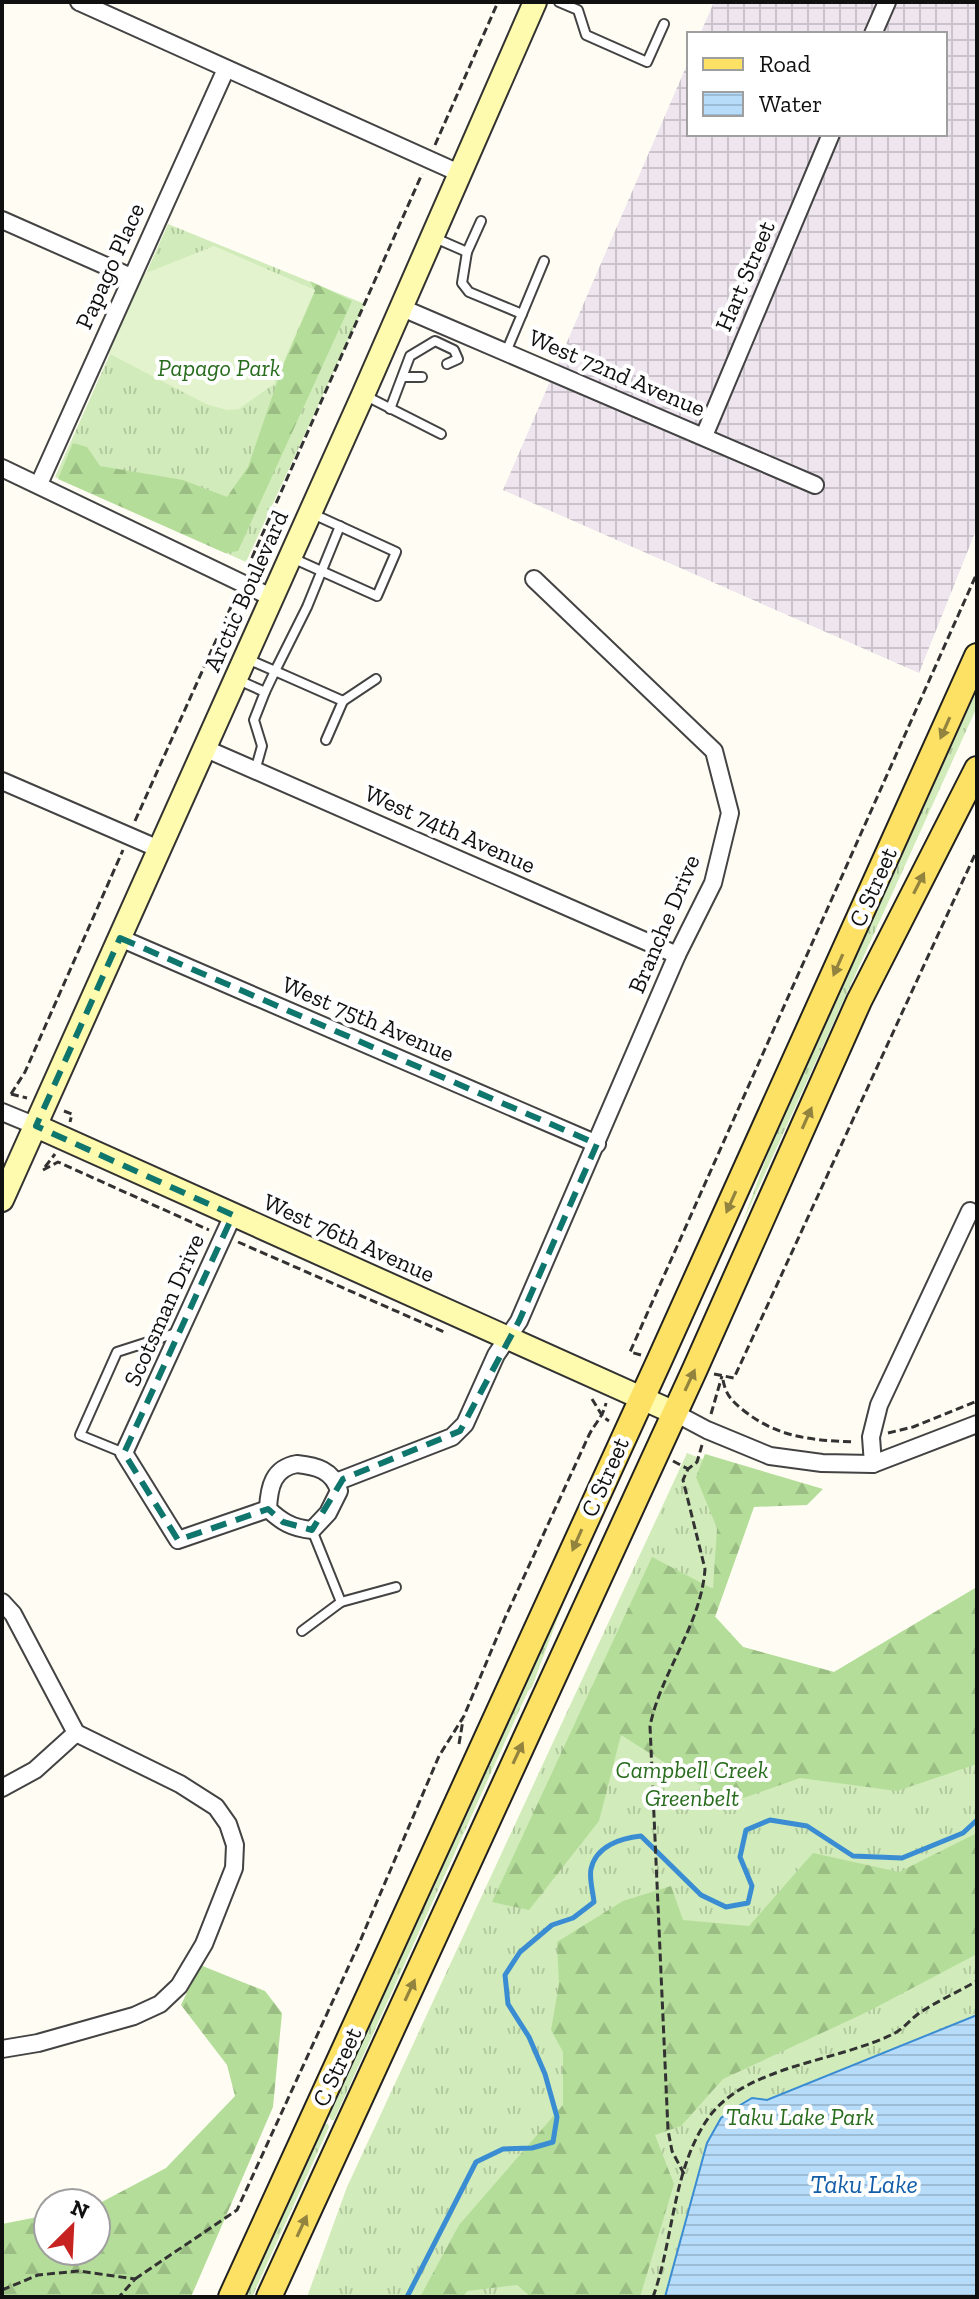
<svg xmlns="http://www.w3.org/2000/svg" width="979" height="2299" viewBox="0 0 979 2299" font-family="'Zilla Slab',serif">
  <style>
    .industrial { fill: url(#industrial-grid) }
    .grass { fill: url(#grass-tufts) }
    .forest { fill: url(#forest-firs) }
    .pitch { fill: #e3f3cd }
    .water { fill: url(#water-rules); stroke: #3a8cd3; stroke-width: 2 }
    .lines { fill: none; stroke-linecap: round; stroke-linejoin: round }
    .stream { stroke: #3a8cd3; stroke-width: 5 }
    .lane-casing { stroke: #434343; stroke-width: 12 }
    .street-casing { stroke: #434343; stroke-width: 20 }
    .secondary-casing { stroke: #323232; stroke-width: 26 }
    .primary-casing { stroke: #212121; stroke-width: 28 }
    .path { stroke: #323232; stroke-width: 3; stroke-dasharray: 8 4; stroke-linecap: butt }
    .lane { stroke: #fff; stroke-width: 8 }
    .street { stroke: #fff; stroke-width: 16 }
    .secondary { stroke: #fffbae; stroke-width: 22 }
    .primary { stroke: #fde165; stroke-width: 24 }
    .oneway { fill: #92833f }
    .marked { fill: none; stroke: #0f766e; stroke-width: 6; stroke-dasharray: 16 10; stroke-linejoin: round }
    .labels { text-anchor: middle; stroke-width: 8; stroke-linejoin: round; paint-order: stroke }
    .street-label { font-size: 24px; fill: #101010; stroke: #fff }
    .park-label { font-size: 24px; font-style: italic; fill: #286c1d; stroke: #fff }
    .water-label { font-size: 26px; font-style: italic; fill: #135ea8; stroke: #fff }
  </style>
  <defs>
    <pattern id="industrial-grid" width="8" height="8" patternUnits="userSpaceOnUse" patternTransform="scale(2)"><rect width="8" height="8" fill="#eee5ef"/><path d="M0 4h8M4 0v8" fill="none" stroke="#cbc3cc"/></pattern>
    <pattern id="grass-tufts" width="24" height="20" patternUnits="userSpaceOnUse" patternTransform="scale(2)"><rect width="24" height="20" fill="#d1ecba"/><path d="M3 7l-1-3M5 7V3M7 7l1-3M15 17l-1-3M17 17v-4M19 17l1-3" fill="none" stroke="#b2c99f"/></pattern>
    <pattern id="forest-firs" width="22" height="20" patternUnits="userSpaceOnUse" patternTransform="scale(2)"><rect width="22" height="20" fill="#b4dd99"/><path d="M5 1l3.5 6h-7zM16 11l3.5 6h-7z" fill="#9abd83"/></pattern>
    <pattern id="water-rules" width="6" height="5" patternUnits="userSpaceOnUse" patternTransform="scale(2)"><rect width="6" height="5" fill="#b6dcf9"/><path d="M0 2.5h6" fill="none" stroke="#9bbcd4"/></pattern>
  </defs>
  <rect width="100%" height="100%" fill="#fffdf3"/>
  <!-- industrial -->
  <path class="industrial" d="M714,2H977V528L919,673L503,490L689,60V134H945V34H700Z"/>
  <!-- grass -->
  <g class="grass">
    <path d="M168,224L365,304L246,562L55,477Z"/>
    <path d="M977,690V707L742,1224L769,1150Z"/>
    <path d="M687,1453L762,1483L715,1616L743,1647L834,1672L977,1587V2297H307L347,2187Z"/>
    <path d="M564,1595L566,1596L532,1687L528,1691L334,2120H331L329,2116L524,1690L525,1681Z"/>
    <path d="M325,2124H328L329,2127L252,2297H246Z"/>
  </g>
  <!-- forest -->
  <g class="forest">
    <path d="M310,281L352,301L238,551L225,553L58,479L73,443L87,447L100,466L183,480L227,497L248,467L282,368L315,291Z"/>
    <path d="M705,1454L823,1489L807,1505L754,1507L715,1617L743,1647L834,1672L977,1587V1764L897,1791L800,1778L729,1803L621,1735L599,1821L529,1910L492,1902L652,1557L713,1589L717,1528L696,1477Z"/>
    <path d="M977,1833V1954L867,2012L723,2079L681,2126L655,2135L674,2184L640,2297H531L517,2285L467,2291L463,2297H420L459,2225L563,2105V2052L551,2030L559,1984L557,1942L623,1901L671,1886L683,1920L749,1926L813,1853L899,1872Z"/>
    <path d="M200,1965L265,1991L282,2013L273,2107L191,2297H2V2224L48,2215V2251H96V2205L166,2168L235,2096L227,2065L181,2005Z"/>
  </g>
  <!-- pitch -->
  <path class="pitch" d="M214,246L315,290L274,384L239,409L227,410L206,404L108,353L141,275Z"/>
  <!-- water -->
  <path class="water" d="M977,2015V2297H665L707,2143L721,2118L737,2107L752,2098L767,2100Z"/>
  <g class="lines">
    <!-- stream -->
    <path class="stream" d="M407,2297L476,2162L503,2149L532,2148L553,2142L557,2117L545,2074L529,2037L508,2004L505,1975L520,1952L552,1925L573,1918L594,1902C593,1892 589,1878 591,1869C596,1846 621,1838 641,1836L701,1895L726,1907L748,1903L752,1886L740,1857L746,1830L770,1820L807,1826L853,1856L902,1858L963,1833L977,1820"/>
    <!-- lane casing -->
    <g class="lane-casing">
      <g id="lane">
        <path d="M559,2L578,10L586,35L647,62L664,24"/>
        <path d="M435,238L467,252L481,221"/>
        <path d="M467,252L462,283L469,292L522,314L544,261"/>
        <path d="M506,352L522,314"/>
        <path d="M403,377H422"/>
        <path d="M364,395L441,434"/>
        <path d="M390,409L410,356L435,341L454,350L458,359L447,364"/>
        <path d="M290,557L377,596L396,552L313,514"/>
        <path d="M245,658L275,671L307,607L340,526"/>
        <path d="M236,679L265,692L275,671L343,701L326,740"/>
        <path d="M343,701L376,679"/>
        <path d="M255,771L262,746L254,720L265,692"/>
        <path d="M124,1453L80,1435L117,1352L176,1333"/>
        <path d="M341,1602L396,1587"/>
        <path d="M302,1631L341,1602L312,1530"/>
      </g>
    </g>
    <!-- street casing -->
    <g class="street-casing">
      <g id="street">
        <path d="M79,2L459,173"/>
        <path d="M873,34L887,2"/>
        <path d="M2,220L131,277"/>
        <path d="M400,307L815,485"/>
        <path d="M704,436L831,134"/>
        <path d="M2,468L271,597"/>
        <path d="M39,484L226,69"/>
        <path d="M204,748L677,955"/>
        <path d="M2,781L159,849"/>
        <path d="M120,938L597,1144"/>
        <path d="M2,1112L36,1126"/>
        <path d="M233,1215L124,1453L178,1540L268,1509"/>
        <path d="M675,1413L707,1430L770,1456L822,1463L873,1464L977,1424"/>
        <path d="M297,1464C316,1466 333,1470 339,1491L328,1513L312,1530C292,1528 282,1522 268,1509C269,1487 273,1468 297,1464Z"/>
        <path d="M873,1464L871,1437L879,1405L970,1211"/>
        <path d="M336,1482L452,1437L465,1424L496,1355L519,1321L677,955L713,883L730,813L714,751L534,579"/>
        <path d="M2,1602L13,1614L76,1733L180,1784L216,1807L228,1824L235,1845L234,1868L204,1944L179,1986L160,2004L134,2016L38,2043L2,2049"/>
        <path d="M2,1788L35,1770L76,1733"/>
      </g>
    </g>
    <!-- secondary casing -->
    <g class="secondary-casing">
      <g id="secondary">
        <path d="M36,1126L675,1413"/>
        <path d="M2,1200L363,395L535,2"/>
      </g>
    </g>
    <!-- primary casing -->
    <g class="primary-casing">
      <g id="primary">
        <path d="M231,2297L660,1359L977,656"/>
        <path d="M269,2297L695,1369L859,1001L977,769"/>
      </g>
    </g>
    <!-- path -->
    <g class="path">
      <path d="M435,145L498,2"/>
      <path d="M247,569L422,174"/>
      <path d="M135,821L235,598"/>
      <path d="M11,1094L25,1072L123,850"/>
      <path d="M11,1094L27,1098"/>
      <path d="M64,1111L72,1114L70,1122"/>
      <path d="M45,1167L55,1154"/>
      <path d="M43,1170L58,1162L209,1230"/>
      <path d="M238,1242L444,1332"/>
      <path d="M641,1355L630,1352L977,573"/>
      <path d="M714,1374L734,1378L977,850"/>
      <path d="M723,1380C726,1395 731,1400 743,1410C778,1438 811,1440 854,1442"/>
      <path d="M592,1399L603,1417L609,1421"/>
      <path d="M711,1414L722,1376"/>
      <path d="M888,1433L913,1427L977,1401"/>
      <path d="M673,1461L688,1469"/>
      <path d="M459,1744L463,1720"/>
      <path d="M684,2174L672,2151L668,2130L650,1726C661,1672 701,1625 705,1569L683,1480L688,1469L697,1462L702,1445"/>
      <path d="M135,2279L237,2210L358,1946L439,1756L464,1716L505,1618L589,1435C595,1423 603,1417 606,1403"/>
      <path d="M2,2290L38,2275L79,2271L135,2279L119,2297"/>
      <path d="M653,2297C674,2239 672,2169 709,2117C747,2065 838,2062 895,2033C904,2028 910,2020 918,2014C937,2001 958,1992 977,1981"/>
    </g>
    <!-- lane -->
    <use href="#lane" class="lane"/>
    <!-- street -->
    <use href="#street" class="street"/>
    <!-- secondary -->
    <use href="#secondary" class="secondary"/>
    <!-- primary -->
    <use href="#primary" class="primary"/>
  </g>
  <!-- one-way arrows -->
  <defs><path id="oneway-solid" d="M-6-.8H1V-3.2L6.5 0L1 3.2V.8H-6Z" transform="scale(2)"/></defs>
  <g class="oneway">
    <use href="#oneway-solid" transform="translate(945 728) rotate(114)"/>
    <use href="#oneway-solid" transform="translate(919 883) rotate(-63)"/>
    <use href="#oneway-solid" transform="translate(838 965) rotate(114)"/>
    <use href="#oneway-solid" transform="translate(807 1118) rotate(-66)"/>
    <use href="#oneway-solid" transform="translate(731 1202) rotate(114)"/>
    <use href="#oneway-solid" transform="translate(690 1380) rotate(-65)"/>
    <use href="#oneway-solid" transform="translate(577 1540) rotate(114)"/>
    <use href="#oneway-solid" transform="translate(518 1753) rotate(-65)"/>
    <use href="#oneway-solid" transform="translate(410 1990) rotate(-65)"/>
    <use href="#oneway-solid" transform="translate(302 2226) rotate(-65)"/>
  </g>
  <!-- marked area -->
  <path class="marked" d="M120,938L597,1144L519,1321L460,1431L343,1479L312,1530L283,1522L268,1509L178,1540L124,1453L233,1215L36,1126Z"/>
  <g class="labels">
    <!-- street labels -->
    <g class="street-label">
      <text transform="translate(110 266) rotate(-66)" y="8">Papago Place</text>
      <text transform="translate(745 276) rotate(-67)" y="8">Hart Street</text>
      <text transform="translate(617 373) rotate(23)" y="8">West 72nd Avenue</text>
      <text transform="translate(246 591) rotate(-66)" y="8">Arctic Boulevard</text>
      <text transform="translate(450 829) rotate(24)" y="8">West 74th Avenue</text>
      <text transform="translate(873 887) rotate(-66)" y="8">C Street</text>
      <text transform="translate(664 924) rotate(-67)" y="8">Branche Drive</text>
      <text transform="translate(368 1019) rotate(23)" y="8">West 75th Avenue</text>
      <text transform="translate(349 1238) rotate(24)" y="8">West 76th Avenue</text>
      <text transform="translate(164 1310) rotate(-66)" y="8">Scotsman Drive</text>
      <text transform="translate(605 1477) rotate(-66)" y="8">C Street</text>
      <text transform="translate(337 2067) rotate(-65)" y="8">C Street</text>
    </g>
    <!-- park labels -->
    <g class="park-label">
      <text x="219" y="376">Papago Park</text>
      <text x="692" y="1778">Campbell Creek<tspan x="692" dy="28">Greenbelt</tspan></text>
      <text x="800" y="2125">Taku Lake Park</text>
    </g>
    <!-- water labels -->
    <g class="water-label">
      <text x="864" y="2193">Taku Lake</text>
    </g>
  </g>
  <!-- border -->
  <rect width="979" height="2299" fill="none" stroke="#101010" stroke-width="8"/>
  <!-- legend -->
  <rect x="687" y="32" width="260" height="104" fill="#ffffff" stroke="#9f9f9f" stroke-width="2"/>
  <rect x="703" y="58" width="40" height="12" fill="#fde165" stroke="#9f9f9f" stroke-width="2"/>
  <text x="759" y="72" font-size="24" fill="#101010">Road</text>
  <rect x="703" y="92" width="40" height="24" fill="url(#water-rules)" stroke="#9f9f9f" stroke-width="2"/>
  <text x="759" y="112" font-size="24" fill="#101010">Water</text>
  <!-- north arrow -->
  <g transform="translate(72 2227) rotate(24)"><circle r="38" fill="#ffffff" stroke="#9f9f9f" stroke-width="2"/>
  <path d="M0-6L14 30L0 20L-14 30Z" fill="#c72321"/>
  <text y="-12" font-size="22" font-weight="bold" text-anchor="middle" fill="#101010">N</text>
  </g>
</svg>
